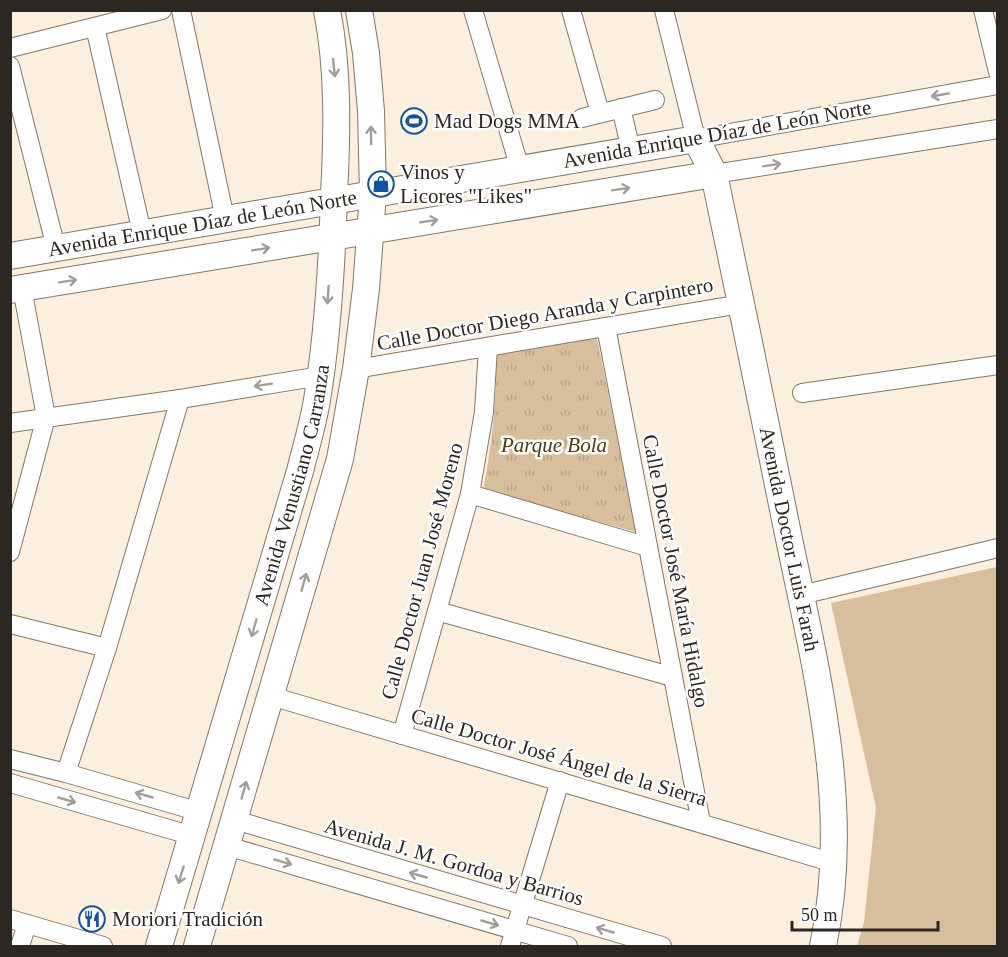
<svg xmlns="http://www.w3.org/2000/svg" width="1008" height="957" viewBox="0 0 1008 957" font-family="'Times New Roman',serif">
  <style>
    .park { fill: url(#park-tufts) }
    .pitch { fill: #d7bf9e }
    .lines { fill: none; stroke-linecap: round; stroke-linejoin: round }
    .street-casing { stroke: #827767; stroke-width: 20 }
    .secondary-casing { stroke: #827767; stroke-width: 28 }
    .street { stroke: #fff; stroke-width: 18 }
    .secondary { stroke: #fff; stroke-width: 26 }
    .oneway { stroke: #a09e9b }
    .labels { text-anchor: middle; stroke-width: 5; stroke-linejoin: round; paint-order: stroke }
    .poi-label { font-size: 21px; fill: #2c2721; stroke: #fff; text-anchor: start }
    .street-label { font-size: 21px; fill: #2c2721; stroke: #fff }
    .park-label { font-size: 21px; font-style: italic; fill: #513910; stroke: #fff }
  </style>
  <defs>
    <pattern id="park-tufts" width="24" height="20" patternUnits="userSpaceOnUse" patternTransform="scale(1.5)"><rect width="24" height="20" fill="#d7bf9e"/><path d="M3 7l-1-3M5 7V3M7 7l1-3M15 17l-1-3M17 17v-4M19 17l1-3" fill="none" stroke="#b9a488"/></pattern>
  </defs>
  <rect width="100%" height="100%" fill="#fcefdd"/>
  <!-- park -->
  <path class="park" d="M597,338L636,532L483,490C492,445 497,399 496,352Z"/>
  <!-- pitch -->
  <path class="pitch" d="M997,567V946H857L864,922L876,808L831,603Z"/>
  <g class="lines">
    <!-- street casing -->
    <g class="street-casing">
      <g id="street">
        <path d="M181,10L225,219"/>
        <path d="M473,10L520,169"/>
        <path d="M571,10L600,113"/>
        <path d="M664,10L696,139L998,85"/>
        <path d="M983,10L998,72"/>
        <path d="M95,27L142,233"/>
        <path d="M10,48L162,10"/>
        <path d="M10,66L56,248"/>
        <path d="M621,108L631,150"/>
        <path d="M582,118L655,100"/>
        <path d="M714,174L998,129"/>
        <path d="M606,327L701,823"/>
        <path d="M356,369L741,304"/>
        <path d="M802,393L998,365"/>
        <path d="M10,423L180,399L321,376"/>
        <path d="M470,494L648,547"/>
        <path d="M10,552L46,417L22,288"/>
        <path d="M801,595L998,548"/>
        <path d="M437,611L673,677"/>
        <path d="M10,624L107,648"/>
        <path d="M271,696L834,863"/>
        <path d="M402,735L470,494L484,412L488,347"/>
        <path d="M10,759L66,773L200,812"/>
        <path d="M66,773L107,648L180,399"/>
        <path d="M10,783L193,836"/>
        <path d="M235,820L662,946"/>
        <path d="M227,846L568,946"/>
        <path d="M10,919L103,946"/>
        <path d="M20,946L27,924"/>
        <path d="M510,946L560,781"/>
      </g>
    </g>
    <!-- secondary casing -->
    <g class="secondary-casing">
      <g id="secondary">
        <path id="s1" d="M10,256L696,139L714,174C739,292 763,411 787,529C815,666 853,807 823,946"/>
        <path d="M10,290L714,174"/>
        <path id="s2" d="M159,946L300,471C306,447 313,424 317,400C328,333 332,264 334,196C337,134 339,72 327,10"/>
        <path d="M197,946L340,459L356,369L366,289L373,194L371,111L366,53L359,10"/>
      </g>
    </g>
    <!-- street -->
    <use href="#street" class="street"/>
    <!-- secondary -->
    <use href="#secondary" class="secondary"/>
  </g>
  <!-- one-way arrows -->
  <defs><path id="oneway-shaft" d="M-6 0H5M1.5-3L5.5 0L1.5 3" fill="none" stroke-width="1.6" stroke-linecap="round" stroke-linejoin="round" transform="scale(1.5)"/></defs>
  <g class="oneway">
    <use href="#oneway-shaft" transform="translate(334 68) rotate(84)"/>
    <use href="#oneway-shaft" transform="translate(940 95) rotate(170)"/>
    <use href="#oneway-shaft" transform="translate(371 135) rotate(-91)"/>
    <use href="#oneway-shaft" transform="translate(772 165) rotate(-9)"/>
    <use href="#oneway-shaft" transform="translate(621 189) rotate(-9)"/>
    <use href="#oneway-shaft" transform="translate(429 221) rotate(-9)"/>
    <use href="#oneway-shaft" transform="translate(261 249) rotate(-9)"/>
    <use href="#oneway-shaft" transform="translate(68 281) rotate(-9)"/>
    <use href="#oneway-shaft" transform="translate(328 295) rotate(94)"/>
    <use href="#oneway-shaft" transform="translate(263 385) rotate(171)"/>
    <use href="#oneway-shaft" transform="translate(304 582) rotate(-74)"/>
    <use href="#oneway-shaft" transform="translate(254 628) rotate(106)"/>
    <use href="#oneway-shaft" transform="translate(244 790) rotate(-74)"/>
    <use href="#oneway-shaft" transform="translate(144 795) rotate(-164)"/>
    <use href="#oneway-shaft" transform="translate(67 800) rotate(16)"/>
    <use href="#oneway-shaft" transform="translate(283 862) rotate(16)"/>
    <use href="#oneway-shaft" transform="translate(181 875) rotate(107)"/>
    <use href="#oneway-shaft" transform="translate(418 875) rotate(-164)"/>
    <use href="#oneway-shaft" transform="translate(490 923) rotate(16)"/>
    <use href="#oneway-shaft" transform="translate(605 930) rotate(-164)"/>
  </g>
  <!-- icons -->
  <defs>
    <g id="stadium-ring" transform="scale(1.35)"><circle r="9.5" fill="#fff" stroke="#1053a3" stroke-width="1.5"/><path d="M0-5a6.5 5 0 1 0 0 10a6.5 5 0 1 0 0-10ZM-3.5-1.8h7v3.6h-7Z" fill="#1053a3"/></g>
    <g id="shop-ring" transform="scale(1.35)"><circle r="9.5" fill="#fff" stroke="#1053a3" stroke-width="1.5"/><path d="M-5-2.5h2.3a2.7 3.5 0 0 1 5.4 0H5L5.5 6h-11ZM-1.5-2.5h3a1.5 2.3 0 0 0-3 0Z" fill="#1053a3"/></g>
    <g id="restaurant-ring" transform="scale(1.35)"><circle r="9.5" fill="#fff" stroke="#1053a3" stroke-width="1.5"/><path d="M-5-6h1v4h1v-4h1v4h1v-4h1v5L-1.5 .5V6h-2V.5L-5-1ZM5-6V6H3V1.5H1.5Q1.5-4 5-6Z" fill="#1053a3"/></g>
  </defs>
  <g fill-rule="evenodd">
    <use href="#stadium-ring" x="414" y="121"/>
    <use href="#shop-ring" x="381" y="184"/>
    <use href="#restaurant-ring" x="92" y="919"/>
  </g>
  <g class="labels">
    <!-- poi labels -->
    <g class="poi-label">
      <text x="434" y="128">Mad Dogs MMA</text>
      <text x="400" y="179">Vinos y<tspan x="400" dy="24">Licores "Likes"</tspan></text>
      <text x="112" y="926">Moriori Tradición</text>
    </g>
    <!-- street labels -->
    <g class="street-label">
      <text transform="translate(717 134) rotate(-10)" y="7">Avenida Enrique Díaz de León Norte</text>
      <text dy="7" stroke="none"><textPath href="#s1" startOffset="195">Avenida Enrique Díaz de León Norte</textPath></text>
      <text transform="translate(545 314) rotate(-10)" y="7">Calle Doctor Diego Aranda y Carpintero</text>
      <text dy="7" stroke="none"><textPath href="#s2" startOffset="480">Avenida Venustiano Carranza</textPath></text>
      <text dy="7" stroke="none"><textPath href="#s1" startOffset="1108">Avenida Doctor Luis Farah</textPath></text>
      <text transform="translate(422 571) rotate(-75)" y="7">Calle Doctor Juan José Moreno</text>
      <text transform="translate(676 571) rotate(79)" y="7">Calle Doctor José María Hidalgo</text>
      <text transform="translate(559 757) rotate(16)" y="7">Calle Doctor José Ángel de la Sierra</text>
      <text transform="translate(454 862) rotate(16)" y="7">Avenida J. M. Gordoa y Barrios</text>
    </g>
    <!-- park labels -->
    <g class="park-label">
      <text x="554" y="452">Parque Bola</text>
    </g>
  </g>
  <!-- border -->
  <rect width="1008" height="957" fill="none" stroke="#2c2721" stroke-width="24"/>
  <!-- scale -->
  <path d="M792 921v9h146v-9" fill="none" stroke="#2c2721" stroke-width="3"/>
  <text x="801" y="921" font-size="18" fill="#2c2721" stroke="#ffffff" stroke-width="4.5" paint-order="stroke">50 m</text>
</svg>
